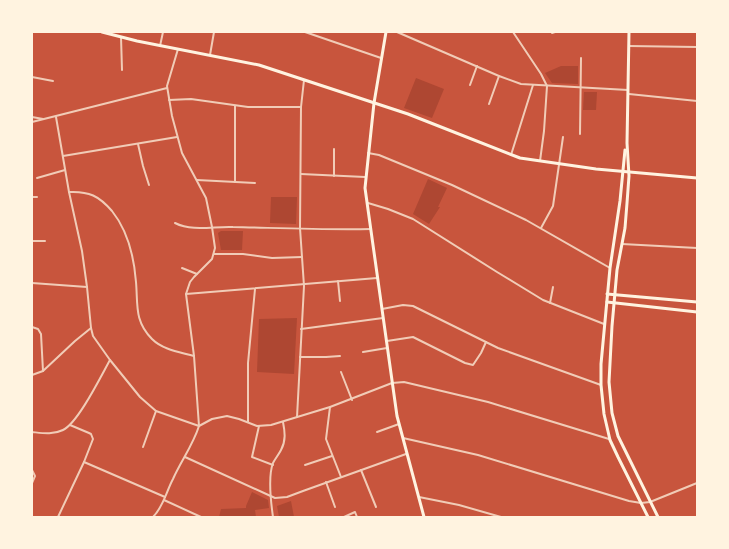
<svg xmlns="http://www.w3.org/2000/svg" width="729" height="549" viewBox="0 0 729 549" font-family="'Space Grotesk',sans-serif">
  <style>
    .green { fill: #ae4732 }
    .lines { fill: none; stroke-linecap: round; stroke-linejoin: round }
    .minor { stroke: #f1ccb7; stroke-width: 2 }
    .secondary { stroke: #fff3e0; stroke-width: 3 }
  </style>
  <rect width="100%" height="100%" fill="#c8553d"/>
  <!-- green -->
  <g class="green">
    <path d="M561,66H578V84L552,83L545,73Z"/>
    <path d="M416,78L444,89L432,118L404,108Z"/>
    <path d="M584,92H597L596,110H583Z"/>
    <path d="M428,179L447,188L438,207H440L429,224L413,214Z"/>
    <path d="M271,197H297L296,224L270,223Z"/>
    <path d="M221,231H243L242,250H221L218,233Z"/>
    <path d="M297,318L294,374L257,372L259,319Z"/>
    <path d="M252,492L268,500L269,508L255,510L256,517H219L221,509L246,508V506Z"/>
    <path d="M291,501L294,517H279L277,506Z"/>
  </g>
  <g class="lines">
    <!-- minor -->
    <g class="minor">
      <path d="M305,32L381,58"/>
      <path d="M397,32L499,76L521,84L628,90"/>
      <path d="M513,32L541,74L547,86L544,131L540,161"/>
      <path d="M552,33L555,32"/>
      <path d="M121,37L122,70"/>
      <path d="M160,46L163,32"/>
      <path d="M629,46L697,47"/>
      <path d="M210,55L214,32"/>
      <path d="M32,77L53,81"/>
      <path d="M470,85L477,66"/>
      <path d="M629,94L697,101"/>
      <path d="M169,100L191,99L248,107H301"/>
      <path d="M489,104L499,76"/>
      <path d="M32,117L43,119"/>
      <path d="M56,117L69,192L82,251L87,287L91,328L93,336L110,360L140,397L156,411L199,426L212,419L227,416L239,419L257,426L271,425L330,407L392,383L404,382L488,402L609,439"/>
      <path d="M32,122L167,88"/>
      <path d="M580,134L581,58"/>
      <path d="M138,144L143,166L149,185"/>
      <path d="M334,149V176"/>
      <path d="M368,153L379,155L452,185L526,220L610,268"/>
      <path d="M511,155L533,85"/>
      <path d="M63,156L177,137"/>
      <path d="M301,174L365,177"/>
      <path d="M37,178L65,170"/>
      <path d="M197,180L255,183"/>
      <path d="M235,182V106"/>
      <path d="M69,192C89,191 99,196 112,211C128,231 134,256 136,282C138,304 134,321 152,339C163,350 180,352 194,356"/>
      <path d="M32,197H37"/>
      <path d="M368,203L388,209L413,219L497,272L543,300L604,324"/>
      <path d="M175,223C193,232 214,226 233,227C279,228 325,230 371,229"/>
      <path d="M541,228L553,206L563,137"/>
      <path d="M32,241H45"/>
      <path d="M622,244L697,248"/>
      <path d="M214,254H243L272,258L302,257"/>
      <path d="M182,268L197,274"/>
      <path d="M338,281L340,301"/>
      <path d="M32,283L87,287"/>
      <path d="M186,294L377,278"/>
      <path d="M550,303L553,287"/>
      <path d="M382,309L403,305L413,306L498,348L601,385"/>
      <path d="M32,327L38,329L41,334L43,371"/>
      <path d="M301,329L383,318"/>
      <path d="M387,341L413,337L465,363L473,365L481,353L486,342"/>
      <path d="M363,352L387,348"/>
      <path d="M300,357H326L340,356"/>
      <path d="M341,372L352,400"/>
      <path d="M32,375L43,371L75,341L91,328"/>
      <path d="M330,407L326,439L341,477"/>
      <path d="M297,417L304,286L300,228L301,107L304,80"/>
      <path d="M248,422V363L255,289"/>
      <path d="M259,426L252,457L273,465"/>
      <path d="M32,432C42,433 53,435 63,430C78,423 101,376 110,360"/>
      <path d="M377,432L399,424"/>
      <path d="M403,438L478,455L629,501L641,503L650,502L697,483"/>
      <path d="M143,447L156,411"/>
      <path d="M185,457L275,498L287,497L303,491L406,454"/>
      <path d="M84,462L165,497"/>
      <path d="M305,465L332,456"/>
      <path d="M32,470L35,476L32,483"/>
      <path d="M361,470L376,507"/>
      <path d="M326,482L335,507"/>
      <path d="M419,497L459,505L501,517"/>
      <path d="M164,500L201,517"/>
      <path d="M58,517L84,462L93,439L91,434L89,433L70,425"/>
      <path d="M153,517C164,506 166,492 173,479C181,461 193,445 199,426L194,356L186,294L190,282L194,277L212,259L215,248L212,227L206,198L182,153L172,116L167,86L178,49"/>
      <path d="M273,517C271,503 268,476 273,463C275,459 279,454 281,450C286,441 285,432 283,422"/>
      <path d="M344,517L355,512L357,517"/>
    </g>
    <!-- secondary -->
    <g class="secondary">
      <path d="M102,32L137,41L259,65L408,114L520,158L596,169L697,178"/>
      <path d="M386,32L374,103L365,188L397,416L424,517"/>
      <path d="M629,32L627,143L629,176L627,203L625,228L617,270L612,326L609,382L612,413L618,436L658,517"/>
      <path d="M625,150L620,201L610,268L601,364V385L604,414L610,440L618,457L648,517"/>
      <path d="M607,294L697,302"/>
      <path d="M607,302L697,312"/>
    </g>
  </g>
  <!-- border -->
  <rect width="729" height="549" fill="none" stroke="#fff3e0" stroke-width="66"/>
</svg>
